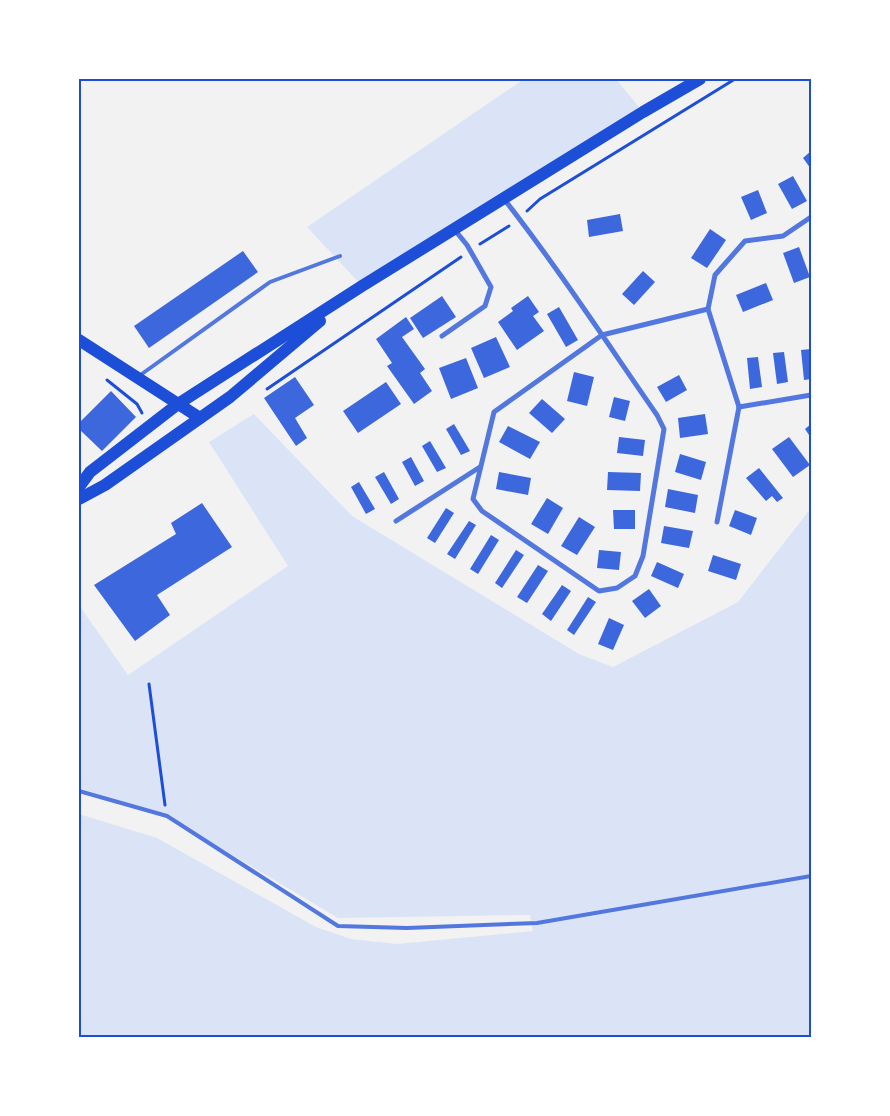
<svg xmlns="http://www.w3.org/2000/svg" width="890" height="1116" viewBox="0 0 890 1116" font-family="'Roboto Serif',serif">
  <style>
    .green { fill: #dbe4f7 }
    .building { fill: #3d67dc }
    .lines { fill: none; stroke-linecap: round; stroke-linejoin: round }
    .path { stroke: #1d4ed8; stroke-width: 3 }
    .service { stroke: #5277de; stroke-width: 4 }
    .minor { stroke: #5277de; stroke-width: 5 }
    .primary { stroke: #1d4ed8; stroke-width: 12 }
    .neatline { fill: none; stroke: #1d4ed8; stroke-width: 2 }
  </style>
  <rect width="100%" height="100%" fill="#f2f2f2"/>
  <!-- green -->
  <g class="green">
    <path d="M524,79H616L643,112L362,286L307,227Z"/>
    <path d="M254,414L352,516L579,654L613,667L738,602L811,508V1037H79V814L157,838L316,927L351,939L397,944L533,931L530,915L338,918L167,816L79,788V605L128,675L288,566L209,442Z"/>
  </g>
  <!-- building -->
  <g class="building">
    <path d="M811,151V169L803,158Z"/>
    <path d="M793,176L807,201L792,209L778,184Z"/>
    <path d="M758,190L767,213L751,220L741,197Z"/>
    <path d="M620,214L623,231L589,237L587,220Z"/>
    <path d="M710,229L726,240L707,268L691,258Z"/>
    <path d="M799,247L810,277L794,283L783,253Z"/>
    <path d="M243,251L258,272L149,348L134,326Z"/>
    <path d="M643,271L655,282L634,305L622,294Z"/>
    <path d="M766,283L773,300L743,312L736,295Z"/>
    <path d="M442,296L456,317L423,338L410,318Z"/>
    <path d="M528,296L539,312L533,316L544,331L517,350L498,322L513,311L511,308Z"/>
    <path d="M559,307L578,340L566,347L547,314Z"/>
    <path d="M406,317L414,329L402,337L425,369L420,373L432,391L414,404L387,366L392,363L376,339Z"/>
    <path d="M496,337L510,367L484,378L471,348Z"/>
    <path d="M811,349V379L804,380L801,350Z"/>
    <path d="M784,352L788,382L777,384L773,353Z"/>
    <path d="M758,357L762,387L750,389L747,358Z"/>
    <path d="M466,358L478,388L451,399L439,368Z"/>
    <path d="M574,372L594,377L587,406L567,401Z"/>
    <path d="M679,375L687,390L666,402L657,387Z"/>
    <path d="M295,377L314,405L295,418L307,438L296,446L264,398Z"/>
    <path d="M386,382L401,404L358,433L343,411Z"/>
    <path d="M111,391L136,417L102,451L79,429V423Z"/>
    <path d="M614,397L630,401L625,421L609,417Z"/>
    <path d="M542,399L565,419L552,433L529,413Z"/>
    <path d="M705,414L708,434L680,438L678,418Z"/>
    <path d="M454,424L470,451L461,455L446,429Z"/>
    <path d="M811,424V438L805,429Z"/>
    <path d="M508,426L540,442L530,459L499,442Z"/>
    <path d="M619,437L645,440L643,456L617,453Z"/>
    <path d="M789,437L810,465L793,477L772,449Z"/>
    <path d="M430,441L446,468L437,472L422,446Z"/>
    <path d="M680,454L706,462L701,480L675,472Z"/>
    <path d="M411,457L424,481L415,486L402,462Z"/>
    <path d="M759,468L783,498L777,502L772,496L766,501L746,478Z"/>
    <path d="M384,472L399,499L391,504L375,477Z"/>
    <path d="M499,472L531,478L528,495L496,489Z"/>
    <path d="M608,472L641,473L640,491L607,490Z"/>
    <path d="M359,482L375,509L366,514L351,487Z"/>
    <path d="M668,489L698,495L695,513L665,507Z"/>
    <path d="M547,498L563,508L548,534L531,524Z"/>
    <path d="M202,503L232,547L157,595L170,615L135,641L94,585L176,534L171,523Z"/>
    <path d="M446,508L454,513L435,543L427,538Z"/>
    <path d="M613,510H635V529H614Z"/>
    <path d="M735,510L757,518L751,535L729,526Z"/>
    <path d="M579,517L595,527L577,555L561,546Z"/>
    <path d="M469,521L476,525L455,559L447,554Z"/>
    <path d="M664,526L693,531L689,548L661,543Z"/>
    <path d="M491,535L499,540L478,574L470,569Z"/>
    <path d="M516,550L524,555L502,588L495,583Z"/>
    <path d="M599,550L621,552L619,570L597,568Z"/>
    <path d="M713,555L741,564L736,580L708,571Z"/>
    <path d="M657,562L684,574L678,588L651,576Z"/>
    <path d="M538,565L548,571L527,603L517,597Z"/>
    <path d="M562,585L571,591L551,621L542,614Z"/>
    <path d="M649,589L661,606L645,618L632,601Z"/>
    <path d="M588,597L596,602L574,635L567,630Z"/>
    <path d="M609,618L624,625L613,650L598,644Z"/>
  </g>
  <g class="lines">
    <!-- path -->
    <g class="path">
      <path d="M527,211L540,199L735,79"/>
      <path d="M480,244L509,226"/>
      <path d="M107,380L137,404L142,413"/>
      <path d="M267,389L461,257"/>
      <path d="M149,684L165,805"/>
    </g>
    <!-- service -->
    <g class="service">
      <path d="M139,376L270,282L340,256"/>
      <path d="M79,791L167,816L338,926L407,928L537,923L811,876"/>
    </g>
    <!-- minor -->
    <g class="minor">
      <path d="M504,199C558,268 607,343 657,415L664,429L643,556L635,576L617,588L599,591L482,511L473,499L494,412L602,335L708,309"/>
      <path d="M442,336L485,306L491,287L467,245L454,229"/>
      <path d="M739,407L811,395"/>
      <path d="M396,521L480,467"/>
      <path d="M717,522L739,407L708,309L715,275L745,241L783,236L811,217"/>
    </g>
    <!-- primary -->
    <g class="primary">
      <path d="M79,340L200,418"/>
      <path d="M79,487L90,472L178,404L362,286L643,112L700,79"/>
      <path d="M79,499L105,485L230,397L320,321"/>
    </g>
  </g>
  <!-- border -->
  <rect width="890" height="1116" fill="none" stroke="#ffffff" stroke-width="160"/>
  <rect x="80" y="80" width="730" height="956" class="neatline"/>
</svg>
